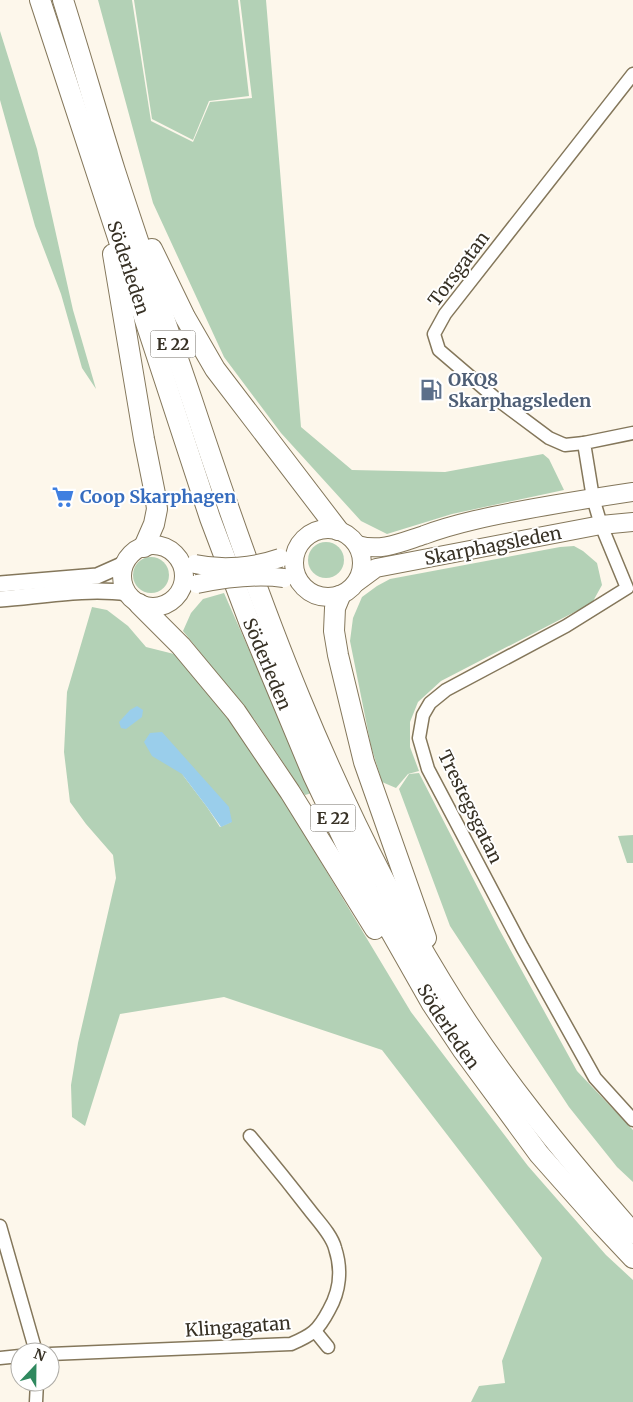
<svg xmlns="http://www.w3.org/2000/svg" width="633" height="1402" viewBox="0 0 633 1402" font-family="Merriweather,serif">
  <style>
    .green { fill: #b3d1b6; fill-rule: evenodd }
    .water { fill: #9aceeb }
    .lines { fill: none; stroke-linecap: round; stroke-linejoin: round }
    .minor-casing { stroke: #84775b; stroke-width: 15 }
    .tertiary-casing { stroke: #84775b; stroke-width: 18 }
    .secondary-casing { stroke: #84775b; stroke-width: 20 }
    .trunk-casing { stroke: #84775b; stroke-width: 22 }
    .minor { stroke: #fff; stroke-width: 12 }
    .tertiary { stroke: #fff; stroke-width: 15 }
    .secondary { stroke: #fff; stroke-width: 18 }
    .trunk { stroke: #fff; stroke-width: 20 }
    .secondary-bridge-casing { stroke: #84775b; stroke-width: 20; stroke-linecap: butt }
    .secondary-bridge { stroke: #fff; stroke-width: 18 }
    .labels { text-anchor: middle; stroke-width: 4; stroke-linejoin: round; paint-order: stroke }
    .shield { fill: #fff; stroke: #736f66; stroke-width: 1 }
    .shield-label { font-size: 16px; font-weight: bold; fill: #373125 }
    .street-label { font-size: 18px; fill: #373125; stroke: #fff }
    .service-label { font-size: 18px; font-weight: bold; fill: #4e5e75; stroke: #fff; text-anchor: start }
    .shop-label { font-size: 18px; font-weight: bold; fill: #366cbe; stroke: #fff; text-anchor: start }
  </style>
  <rect width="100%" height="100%" fill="#fdf7eb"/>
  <!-- green -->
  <g class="green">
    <path d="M98,0H132L151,121L193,142L210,102L252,98L240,0H266L301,427L352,470L445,472L543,454L549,459L564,490L452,514L387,534L361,521L281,433L224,357L153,203Z"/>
    <path d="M134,0H238L249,96L209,101L193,140L152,119Z"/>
    <path d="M0,31L37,149L73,310L96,389L82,368L61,294L35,226L0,100Z"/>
    <circle cx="326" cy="560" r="18"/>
    <path d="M574,546L583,551L597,563L602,585L592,603L441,681L418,702L410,722V747L419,771L408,774L396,788L382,782L371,746L350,641L353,618L362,597L377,586L390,579L560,547Z"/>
    <circle cx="151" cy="575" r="18"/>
    <path d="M224,593L312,793L305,795L254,719L183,631L191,613L203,599Z"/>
    <path d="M92,607L107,610L128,626L146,647L174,654L218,705L274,784L411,1012L528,1166L606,1255L633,1280V1402H471L479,1386L505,1383L502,1361L542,1258L382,1050L224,997L120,1014L85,1126L72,1117L71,1085L78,1043L116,878L113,855L86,824L70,802L64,752L67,692ZM182,774L231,822L220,827L207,807Z"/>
    <path d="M419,773L499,929L577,1071L633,1130V1182L617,1167L569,1107L450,926L399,789L409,774Z"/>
    <path d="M633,835V863H627L618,836Z"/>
  </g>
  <!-- water -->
  <g class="water">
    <path d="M137,706L143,710L142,717L126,729L121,728L119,722L130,710Z"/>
    <path d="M162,732L229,807L232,822L221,827L207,807L182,774L152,756L144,742L150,733Z"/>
  </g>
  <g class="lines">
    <!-- minor casing -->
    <g class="minor-casing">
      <g id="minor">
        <path d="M633,433L584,443L593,498L601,525L627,588L566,626L446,690L430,703L423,715L419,738L428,769L522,947L595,1078L633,1120"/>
        <path d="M584,443L565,445L549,438L494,397L439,350L434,334L445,314L633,74"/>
        <path d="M0,1226L36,1352"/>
        <path d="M315,1331L328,1347"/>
        <path d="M50,1354L291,1344C312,1335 318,1331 329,1310C340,1291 342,1269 335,1248C332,1236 320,1223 312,1213C292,1187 271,1161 250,1136"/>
        <path d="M0,1358L20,1356"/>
        <path d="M36,1402L37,1382"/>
      </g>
    </g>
    <!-- tertiary casing -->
    <g class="tertiary-casing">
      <g id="tertiary">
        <path d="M0,584L97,576L124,564"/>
        <path d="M0,599C40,596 88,587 127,593"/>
      </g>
    </g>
    <!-- secondary casing -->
    <g class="secondary-casing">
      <g id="secondary">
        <circle cx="328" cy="563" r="34"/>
        <path d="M358,545C381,552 402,542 424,535C440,529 458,524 475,520C527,508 580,500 633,492"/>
        <circle cx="153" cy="576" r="31"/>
        <path d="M357,582L376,568L601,525L633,522"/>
      </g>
    </g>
    <!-- trunk casing -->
    <g class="trunk-casing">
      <g id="trunk">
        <path id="s1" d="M40,0L210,518L250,624L313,775L369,893L432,1004L462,1049L539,1154L602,1225L633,1258"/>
        <path d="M63,0C81,57 97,114 115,171C140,248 166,324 192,400C258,600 331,801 441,981C496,1072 563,1153 633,1233"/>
        <path d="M152,249L185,317L215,369L338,530"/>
        <path d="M113,254L144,439L155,494L157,509L154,524L144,547"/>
        <path d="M340,596L335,608L334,631L338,655L364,762L426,938"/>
        <path d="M139,604L181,646L236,712L290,792L375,929"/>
      </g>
    </g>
    <!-- minor -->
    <use href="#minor" class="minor"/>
    <!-- tertiary -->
    <use href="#tertiary" class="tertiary"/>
    <!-- secondary -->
    <use href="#secondary" class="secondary"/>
    <!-- trunk -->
    <use href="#trunk" class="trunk"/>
    <!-- secondary-bridge casing -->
    <g class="secondary-bridge-casing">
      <g id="secondary-bridge">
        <path d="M195,564C223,570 254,567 280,558"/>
        <path d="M197,584C226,578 255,574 284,578"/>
      </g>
    </g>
    <!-- secondary-bridge -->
    <use href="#secondary-bridge" class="secondary-bridge"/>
  </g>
  <!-- icons -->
  <defs>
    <g id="fuel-bare" transform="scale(1.725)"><path d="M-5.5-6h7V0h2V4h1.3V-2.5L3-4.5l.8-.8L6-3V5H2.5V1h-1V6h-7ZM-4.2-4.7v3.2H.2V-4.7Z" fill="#5c6f8a" stroke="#fff" stroke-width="2.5" paint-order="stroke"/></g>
    <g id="supermarket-bare" transform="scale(1.725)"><path d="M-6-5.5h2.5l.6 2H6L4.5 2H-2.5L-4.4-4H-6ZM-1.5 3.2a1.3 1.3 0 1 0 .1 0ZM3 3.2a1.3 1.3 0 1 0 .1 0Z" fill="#3f7fe0" stroke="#fff" stroke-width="2.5" paint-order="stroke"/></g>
  </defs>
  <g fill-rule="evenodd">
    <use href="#fuel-bare" x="431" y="390"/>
    <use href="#supermarket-bare" x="63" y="497"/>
  </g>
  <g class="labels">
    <!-- shield labels -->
    <g class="shield">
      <rect x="150.5" y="330.5" width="45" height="27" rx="4"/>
      <rect x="310.5" y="804.5" width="45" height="27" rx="4"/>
    </g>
    <g class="shield-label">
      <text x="173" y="350">E 22</text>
      <text x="333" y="824">E 22</text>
    </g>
    <!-- street labels -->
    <g class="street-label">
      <text dy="6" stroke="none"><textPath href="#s1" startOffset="282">Söderleden</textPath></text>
      <text transform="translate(459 269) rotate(-53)" y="6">Torsgatan</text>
      <text transform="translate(493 546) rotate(-11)" y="6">Skarphagsleden</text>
      <text dy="6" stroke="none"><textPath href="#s1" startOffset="702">Söderleden</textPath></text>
      <text transform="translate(470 807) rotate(64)" y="6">Trestegsgatan</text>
      <text dy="6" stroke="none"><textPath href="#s1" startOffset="1108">Söderleden</textPath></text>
      <text transform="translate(238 1327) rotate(-4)" y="6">Klingagatan</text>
    </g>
    <!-- service labels -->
    <g class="service-label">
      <text x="448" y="386">OKQ8<tspan x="448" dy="21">Skarphagsleden</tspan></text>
    </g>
    <!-- shop labels -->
    <g class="shop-label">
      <text x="80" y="503">Coop Skarphagen</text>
    </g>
  </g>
  <!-- north arrow -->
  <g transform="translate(35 1367) rotate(22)"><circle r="24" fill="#ffffff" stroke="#afada8"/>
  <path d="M0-4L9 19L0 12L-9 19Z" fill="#2f895f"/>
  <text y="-8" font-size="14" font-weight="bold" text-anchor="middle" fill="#373125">N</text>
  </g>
</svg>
